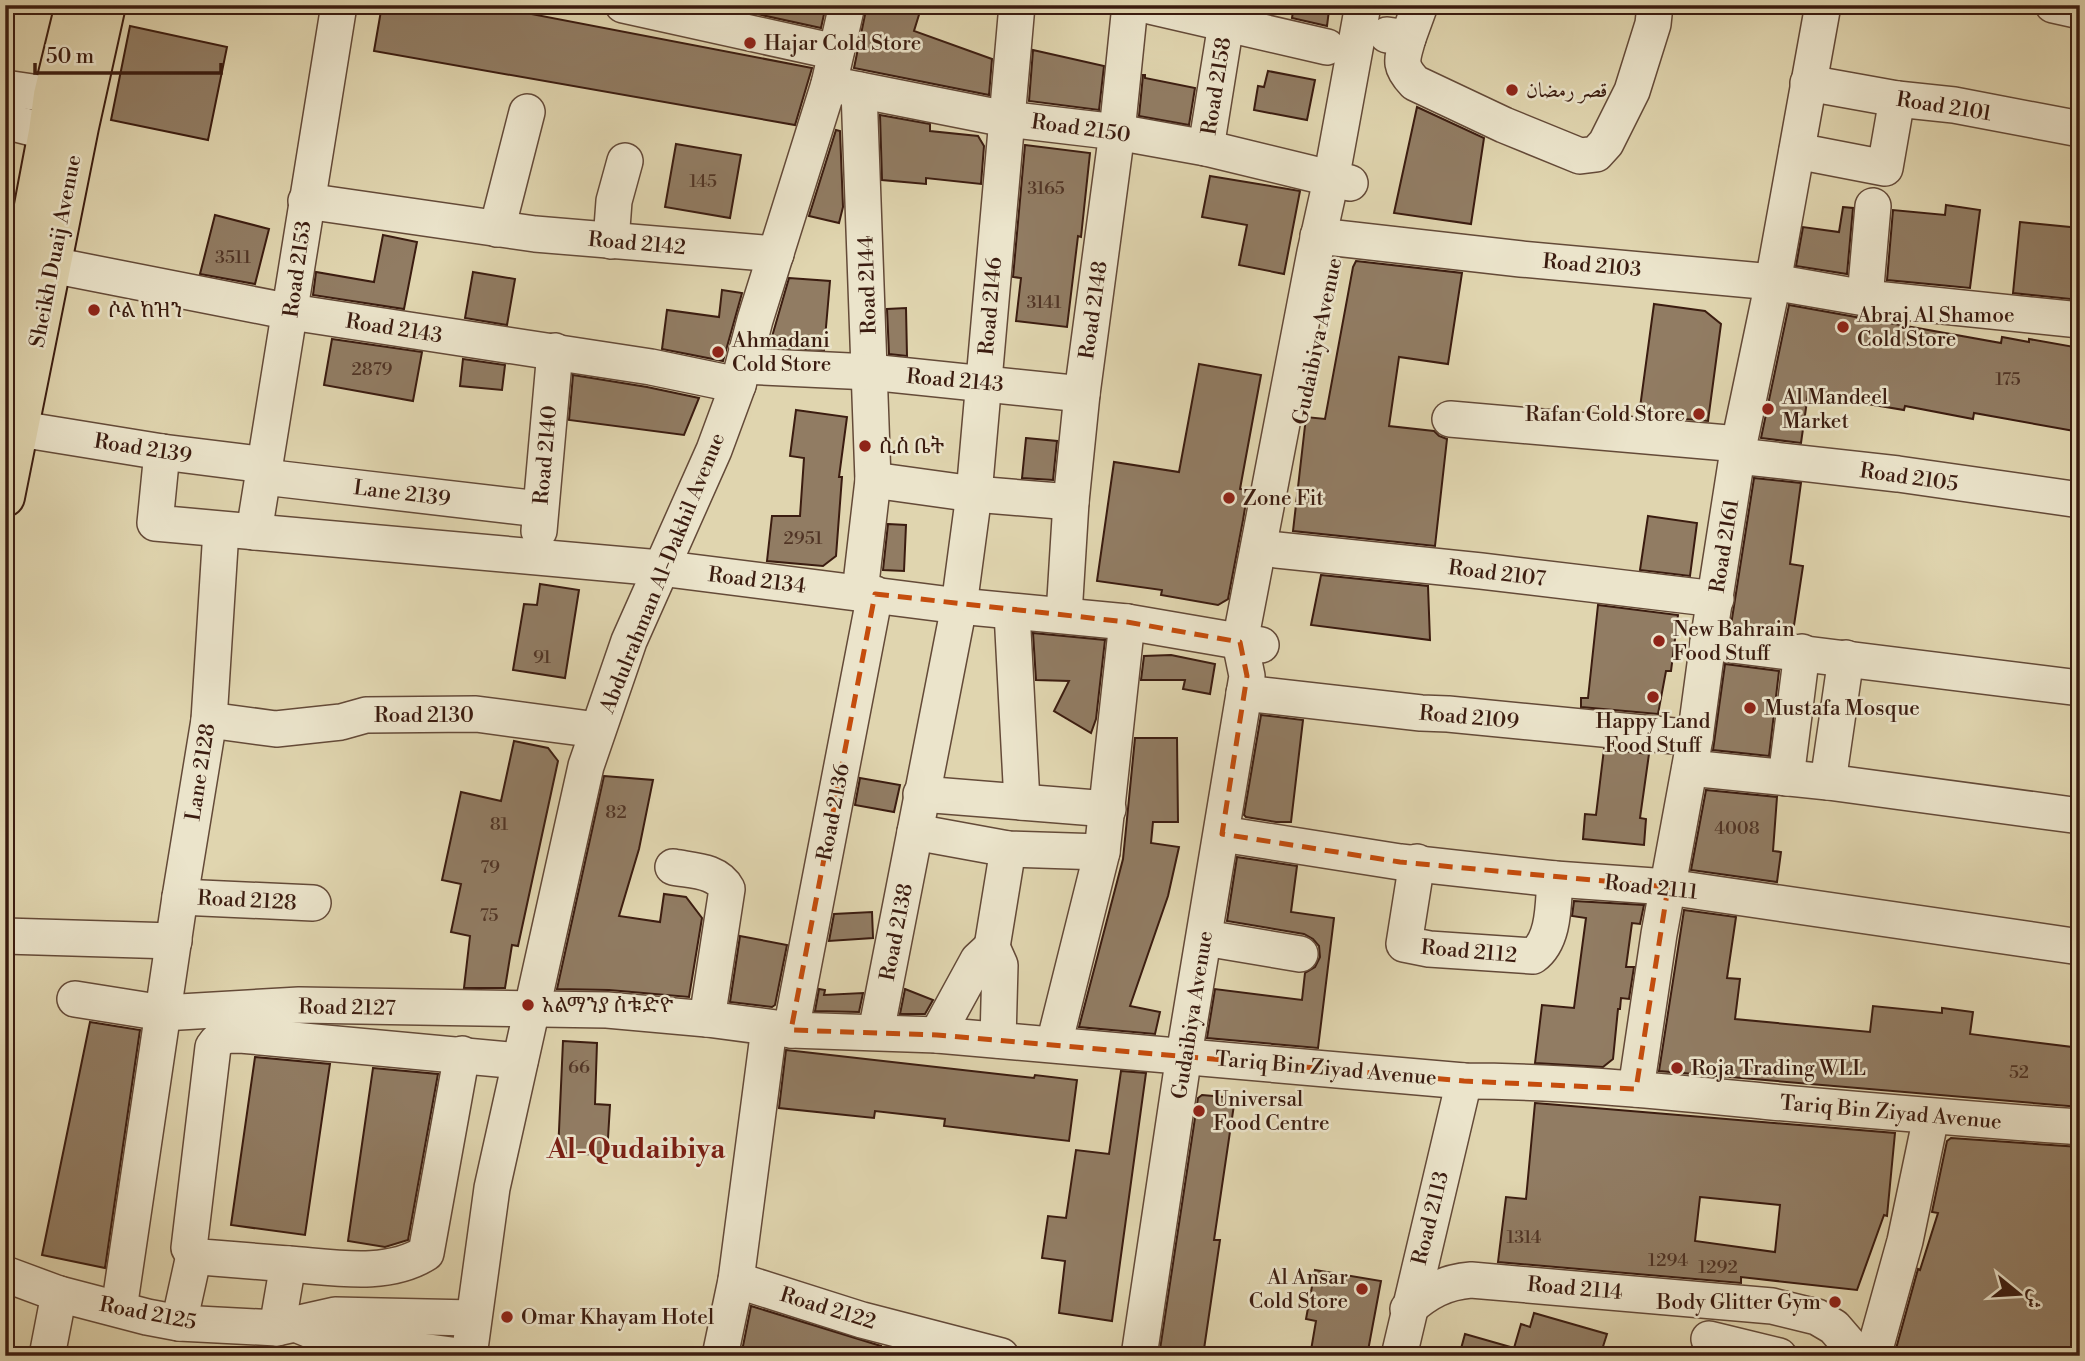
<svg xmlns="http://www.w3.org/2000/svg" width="2085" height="1361" viewBox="0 0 2085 1361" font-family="'Libre Bodoni',Amiri,'Noto Serif Ethiopic',serif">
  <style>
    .building { fill: #917c63; stroke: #3b1c10; stroke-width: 2; fill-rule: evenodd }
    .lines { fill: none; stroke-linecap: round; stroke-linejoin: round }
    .minor-casing { stroke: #644a38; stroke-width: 38 }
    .major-casing { stroke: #3b1c10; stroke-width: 42 }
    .minor { stroke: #ebe4cb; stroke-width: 35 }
    .major { stroke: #e0d5af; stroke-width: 38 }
    .marked { fill: none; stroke: #c54d0d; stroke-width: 5; stroke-dasharray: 14 9; stroke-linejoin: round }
    .poi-dot { fill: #8f2418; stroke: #ebe4cb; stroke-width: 2.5 }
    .labels { text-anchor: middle; stroke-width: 5; stroke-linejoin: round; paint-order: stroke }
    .number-label { font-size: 18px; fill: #503425 }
    .poi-label { font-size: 21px; fill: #3b1c10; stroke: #ebe4cb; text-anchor: start }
    .street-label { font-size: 21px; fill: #3b1c10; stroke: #ebe4cb }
    .district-label { font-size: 28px; font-weight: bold; fill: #7a1f14; stroke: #ebe4cb }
  </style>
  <rect width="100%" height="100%" fill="#e0d5af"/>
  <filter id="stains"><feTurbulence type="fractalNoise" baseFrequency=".00286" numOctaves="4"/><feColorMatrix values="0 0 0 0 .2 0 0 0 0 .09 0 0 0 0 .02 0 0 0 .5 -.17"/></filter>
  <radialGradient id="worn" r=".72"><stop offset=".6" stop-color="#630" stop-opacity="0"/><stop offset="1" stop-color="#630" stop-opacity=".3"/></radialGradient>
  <!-- building -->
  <g class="building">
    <path d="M382,5H485L812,68L795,125L374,51Z"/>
    <path d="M744,5H826L821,28L743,11Z"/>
    <path d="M867,5H922L914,31L992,59L989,95L854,68Z"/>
    <path d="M1294,5L1329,10L1327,26L1292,18Z"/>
    <path d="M130,26L227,47L208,140L111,120Z"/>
    <path d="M1033,50L1104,66L1099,110L1029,101Z"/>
    <path d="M1268,71L1315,80L1307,120L1254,110L1258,86L1264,87Z"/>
    <path d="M1143,75H1145V78L1195,88L1189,125L1139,116Z"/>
    <path d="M1417,107L1484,138L1471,224L1394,213Z"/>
    <path d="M880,115L930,124V131L978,136L984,146L981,184L926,178V184L882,180Z"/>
    <path d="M836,130L840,131L843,207L839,223L809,216Z"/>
    <path d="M676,144L741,155L730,218L665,207Z"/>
    <path d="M1025,145L1090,153L1081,237L1078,236L1067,327L1016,321L1021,278L1013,277Z"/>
    <path d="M1210,176L1300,191L1284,274L1239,265L1247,225L1202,217Z"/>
    <path d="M1946,205L1980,210L1970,288L1887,280L1893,210L1945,215Z"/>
    <path d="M1843,207L1853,208L1847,274L1796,266L1803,227L1839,232Z"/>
    <path d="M215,215L269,229L255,284L200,274Z"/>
    <path d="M2020,222L2080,228V300L2013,293Z"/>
    <path d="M383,235L417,242L404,309L313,295L316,272L374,282Z"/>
    <path d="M1356,261L1462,273L1448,364L1399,357L1389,426L1434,431L1439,436L1447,439L1435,546L1293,531L1306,417L1325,419L1353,267Z"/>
    <path d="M473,272L515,279L507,325L465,318Z"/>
    <path d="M789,278L830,281L824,350L769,347Z"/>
    <path d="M722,290L742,293L723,361L662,349L667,310L719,317Z"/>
    <path d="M1654,304L1705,311L1721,324L1708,421L1639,415Z"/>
    <path d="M1789,305L2001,343L2002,337L2029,342V339L2080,348V432L1974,413L1973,419L1905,406L1904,410L1808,394L1801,443L1761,438Z"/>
    <path d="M906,308L907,356L889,354L887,309Z"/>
    <path d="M332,339L422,352L413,401L324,385Z"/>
    <path d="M463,359L505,365L502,390L460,386Z"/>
    <path d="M1199,364L1261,375L1240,489L1248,490L1243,520L1228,599L1218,605L1161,595L1162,590L1097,581L1114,462L1179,472Z"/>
    <path d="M573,375L647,387L699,398L684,435L569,420Z"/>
    <path d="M796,410L847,417L839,477H842L836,556L823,566L767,561L772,516H800L804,458L790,456Z"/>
    <path d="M1026,438L1057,441L1053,480L1022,478Z"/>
    <path d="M1754,478L1801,483L1790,564L1803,566L1793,632L1731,625Z"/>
    <path d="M1648,516L1697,523L1690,576L1640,570Z"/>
    <path d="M888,524L906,525L904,571L883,570Z"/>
    <path d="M1321,575L1428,586L1430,640L1311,625Z"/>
    <path d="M540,584L579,590L565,678L513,670L524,604L537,605Z"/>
    <path d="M1598,605L1678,615L1671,671H1666L1658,714L1581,707V698H1588Z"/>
    <path d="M1033,633L1105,640L1096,719L1091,733L1054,711L1069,681L1036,680Z"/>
    <path d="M1171,655L1215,664L1210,694L1183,689L1185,680H1141L1144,656Z"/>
    <path d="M1725,664L1779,671L1769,756L1713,750Z"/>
    <path d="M1261,715L1303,720L1291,822H1276L1246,817L1244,815Z"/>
    <path d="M1135,738H1177L1178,822H1153L1151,843L1179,847L1168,896L1130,1006L1160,1012L1155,1034L1079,1027L1123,859Z"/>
    <path d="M514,741L548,748L558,761L518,946L512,945L505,988H464L470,936L451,932L461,884L442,880L461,792L501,801Z"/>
    <path d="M1604,749L1649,754L1640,818L1646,819L1644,845L1583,839L1585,814L1596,815Z"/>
    <path d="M604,776L653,780L639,849L619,916L660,922L664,894L686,897L702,918L689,997L609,990L557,989Z"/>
    <path d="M860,778L900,785L894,812L855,805Z"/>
    <path d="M1706,790L1777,797L1773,851L1781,852L1777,882L1691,870Z"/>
    <path d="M1237,857L1297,866L1291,912L1334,918L1318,1048L1207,1038L1215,989L1302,1000L1305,973L1315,967L1320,957L1319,946L1313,939L1304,934L1227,921Z"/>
    <path d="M1574,901L1644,905L1640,924L1632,923L1626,967H1634L1629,999L1621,998L1620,1009H1618L1613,1059L1603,1067L1535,1063L1542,1005L1574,1008L1586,918L1572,916Z"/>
    <path d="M1684,910L1736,917L1727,978L1740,979L1735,1019L1870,1032L1873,1006L1942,1013V1008L1973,1012L1970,1034L2080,1048V1107L1659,1071Z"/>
    <path d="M872,912L873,938L829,941L834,914Z"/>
    <path d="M740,936L787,945L775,1005L772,1007L730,1002Z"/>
    <path d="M819,989L825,990L824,995L863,993L859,1012L815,1011Z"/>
    <path d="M905,989L933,1000L925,1014H900Z"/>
    <path d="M90,1022L140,1030L105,1268L42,1255Z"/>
    <path d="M563,1041L597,1043L595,1104L610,1105L607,1155L558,1153Z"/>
    <path d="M786,1050L1034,1078L1035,1075L1077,1080L1069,1141L944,1126L945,1119L875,1111L874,1118L779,1108Z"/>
    <path d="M255,1057L330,1064L305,1235L231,1225Z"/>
    <path d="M373,1068L438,1074L408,1240L385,1247L348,1241Z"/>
    <path d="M1121,1071L1146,1073L1112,1321L1059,1313L1065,1261L1042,1258L1048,1216L1066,1218L1076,1150L1109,1154Z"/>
    <path d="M1202,1095L1235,1098L1214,1240H1220L1203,1356H1159L1198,1098Z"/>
    <path d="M1535,1103L1895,1133L1887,1216L1884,1215L1857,1290L1741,1277V1283L1498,1262L1506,1197L1526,1199ZM1700,1197L1780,1205L1775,1252L1695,1241Z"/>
    <path d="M1951,1138L2080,1147V1356H1894L1918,1269L1920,1270L1938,1213L1932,1212L1947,1141Z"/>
    <path d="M1315,1270L1381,1281L1367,1356H1310L1316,1321L1306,1319Z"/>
    <path d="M751,1306L881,1346L878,1356H741Z"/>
    <path d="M1534,1313L1607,1334L1600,1356H1459L1465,1334L1514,1348L1521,1324L1530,1327Z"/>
  </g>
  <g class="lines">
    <!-- minor casing -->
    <g class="minor-casing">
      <g id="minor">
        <path d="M623,5L836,52"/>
        <path d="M1145,5L1327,47"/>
        <path d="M2053,5L2080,11"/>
        <path d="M1387,35L1408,38L1420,5"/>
        <path d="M1408,38C1402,60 1398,65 1415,83L1504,125L1580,156L1596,154L1606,143L1632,91L1653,24L1655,5"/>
        <path d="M1808,83L1897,99L1954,105L2080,129"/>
        <path d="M829,84L1006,119L1117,132L1206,148L1350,183"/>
        <path d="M5,88L53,95L73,115"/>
        <path d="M859,90L873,480L860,592"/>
        <path d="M5,121L48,132L73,116"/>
        <path d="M1206,148L1229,5"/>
        <path d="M1797,151L1885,168L1897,99"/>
        <path d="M306,201L535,234L776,254"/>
        <path d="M497,229L527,112"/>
        <path d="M1318,236L1521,259L1773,282L1865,298L2080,320"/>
        <path d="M611,241L614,201L625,161"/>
        <path d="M52,265L291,312L651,367L738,385"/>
        <path d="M1865,298L1873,206"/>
        <path d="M744,366L870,372L1082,394"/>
        <path d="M1450,419L1739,444"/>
        <path d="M20,429L162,452L266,465"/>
        <path d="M162,452L155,523L660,568L959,606L1127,622L1261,645"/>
        <path d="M1738,456L1898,474L2080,500"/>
        <path d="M264,477L540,509"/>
        <path d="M873,480L974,494L1071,502"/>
        <path d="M539,531L555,351"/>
        <path d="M254,532L339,5"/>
        <path d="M1277,550L1481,571L1716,599"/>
        <path d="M1012,612L1022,802"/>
        <path d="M1064,615L1071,502L1082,394L1117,132L1130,5"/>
        <path d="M1708,642L2080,688"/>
        <path d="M1244,693L1421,713L1448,714L1695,738"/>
        <path d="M209,720L276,729L341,722L366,715L476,714L597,730"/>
        <path d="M1690,768L1828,782L2080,816"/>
        <path d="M1786,778L1802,652"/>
        <path d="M1828,782L1846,658"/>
        <path d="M921,794L1108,809"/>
        <path d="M915,832L1008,849L1102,852"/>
        <path d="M1222,834L1400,862L1555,879L1668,887L2080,947"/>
        <path d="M1417,862L1404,944L1429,949L1533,956C1555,940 1553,903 1555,879"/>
        <path d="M673,867C693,871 717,870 727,889L707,1019"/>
        <path d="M180,897L313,903"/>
        <path d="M5,936L174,941"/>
        <path d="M1205,938L1300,954"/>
        <path d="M992,947L1008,849"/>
        <path d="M75,999L163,1013L299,1005L607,1010L707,1019L791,1030L937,1035L1464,1081C1567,1081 1669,1092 1772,1102C1874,1111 1977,1120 2080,1127"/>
        <path d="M791,1030L875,594"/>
        <path d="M876,1032L959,606L974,494L1017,5"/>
        <path d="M937,1035L978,960L992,947L1000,965L998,1040"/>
        <path d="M1054,1044L1102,852L1127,622"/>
        <path d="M1636,1089L1659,934L1695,738L1708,642L1739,444L1773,282L1823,5"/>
        <path d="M288,1264C332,1267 387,1278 426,1253L462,1054"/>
        <path d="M5,1274L59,1294L147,1317L179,1323L277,1328L335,1315L473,1318"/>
        <path d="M736,1280L862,1320L1001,1356"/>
        <path d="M119,1309L180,897L209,720L221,530"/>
        <path d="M1408,1309C1427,1292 1445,1282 1471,1280L1772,1306L1817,1317L1834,1327L1859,1356"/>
        <path d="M179,1323L194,1255"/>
        <path d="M298,1325L332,1339L459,1356"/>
        <path d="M277,1328L288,1264L201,1257L194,1255L189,1248L213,1047C221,1035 226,1035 240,1035L520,1061"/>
        <path d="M1709,1339L1779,1356"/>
        <path d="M47,1356L59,1294"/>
        <path d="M469,1356L492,1188L586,766L629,641L714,450L738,385L755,320L829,84L847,5"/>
        <path d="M720,1356L736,1280L769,1028"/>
        <path d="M1139,1356L1184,1055L1247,676L1240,642L1315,252L1331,180L1363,5"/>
        <path d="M1399,1356L1464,1081"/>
        <path d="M1873,1356L1905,1241L1931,1117"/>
      </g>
    </g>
    <!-- major casing -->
    <g class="major-casing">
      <g id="major">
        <path d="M5,359L48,132L53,95L75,5"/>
        <path d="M5,497L79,127L106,5"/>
      </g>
    </g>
    <!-- minor -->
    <use href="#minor" class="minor"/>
    <!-- major -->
    <use href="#major" class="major"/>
  </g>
  <!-- marked area -->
  <path class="marked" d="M875,594L1127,622L1240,642L1247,676L1222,834L1400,862L1668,887L1636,1089L1464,1081L937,1035L791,1030Z"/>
  <!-- markers -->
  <g class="poi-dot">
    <circle cx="750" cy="43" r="7"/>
    <circle cx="1512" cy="90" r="7"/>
    <circle cx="94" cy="310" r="7"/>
    <circle cx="1843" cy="327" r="7"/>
    <circle cx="718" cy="352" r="7"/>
    <circle cx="1768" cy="409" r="7"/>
    <circle cx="1699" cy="414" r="7"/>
    <circle cx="865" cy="446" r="7"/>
    <circle cx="1229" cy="498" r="7"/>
    <circle cx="1659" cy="641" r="7"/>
    <circle cx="1653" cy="697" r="7"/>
    <circle cx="1750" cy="708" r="7"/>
    <circle cx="528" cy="1005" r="7"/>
    <circle cx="1677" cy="1068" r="7"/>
    <circle cx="1199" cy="1111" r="7"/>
    <circle cx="1362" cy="1289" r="7"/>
    <circle cx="1835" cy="1302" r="7"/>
    <circle cx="507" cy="1317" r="7"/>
  </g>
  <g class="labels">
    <!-- number labels -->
    <g class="number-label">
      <text x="703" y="187">145</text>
      <text x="1046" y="194">3165</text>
      <text x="233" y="263">3511</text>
      <text x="1044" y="308">3141</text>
      <text x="372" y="375">2879</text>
      <text x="2008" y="385">175</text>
      <text x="803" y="544">2951</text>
      <text x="542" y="663">91</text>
      <text x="616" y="818">82</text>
      <text x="499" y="830">81</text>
      <text x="1737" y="834">4008</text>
      <text x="490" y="873">79</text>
      <text x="489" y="921">75</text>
      <text x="579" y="1073">66</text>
      <text x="2019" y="1078">52</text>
      <text x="1524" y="1243">1314</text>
      <text x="1668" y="1266">1294</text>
      <text x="1718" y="1273">1292</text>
    </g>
    <!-- poi labels -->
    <g class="poi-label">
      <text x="764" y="50">Hajar Cold Store</text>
      <text x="1526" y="97">قصر رمضان</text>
      <text x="108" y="317">ሶል ከዝን</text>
      <text x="1857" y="322">Abraj Al Shamoe<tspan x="1857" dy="24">Cold Store</tspan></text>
      <text x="732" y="347">Ahmadani<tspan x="732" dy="24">Cold Store</tspan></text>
      <text x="1782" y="404">Al Mandeel<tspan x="1782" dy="24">Market</tspan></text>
      <text x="1685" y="421" text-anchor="end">Rafan Cold Store</text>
      <text x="879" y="453">ሲስ ቤት</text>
      <text x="1243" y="505">Zone Fit</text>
      <text x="1673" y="636">New Bahrain<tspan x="1673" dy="24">Food Stuff</tspan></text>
      <text x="1764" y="715">Mustafa Mosque</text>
      <text x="1653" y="728" text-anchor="middle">Happy Land<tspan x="1653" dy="24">Food Stuff</tspan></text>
      <text x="542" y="1012">አልማንያ ስቱድዮ</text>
      <text x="1691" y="1075">Roja Trading WLL</text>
      <text x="1213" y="1106">Universal<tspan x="1213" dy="24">Food Centre</tspan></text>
      <text x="1348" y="1284" text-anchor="end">Al Ansar<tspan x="1348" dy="24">Cold Store</tspan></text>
      <text x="1821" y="1309" text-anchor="end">Body Glitter Gym</text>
      <text x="521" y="1324">Omar Khayam Hotel</text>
    </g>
    <!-- street labels -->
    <g class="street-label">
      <text transform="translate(1216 86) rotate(-81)" y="7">Road 2158</text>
      <text transform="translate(1944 106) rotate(9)" y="7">Road 2101</text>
      <text transform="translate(1081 128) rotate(8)" y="7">Road 2150</text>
      <text transform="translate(637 243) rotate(5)" y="7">Road 2142</text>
      <text transform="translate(55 251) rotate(-79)" y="7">Sheikh Duaij Avenue</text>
      <text transform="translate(1592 265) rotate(5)" y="7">Road 2103</text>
      <text transform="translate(297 269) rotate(-82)" y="7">Road 2153</text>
      <text transform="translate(867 285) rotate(-92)" y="7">Road 2144</text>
      <text transform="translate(990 306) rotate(-85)" y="7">Road 2146</text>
      <text transform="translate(1093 310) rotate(-82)" y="7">Road 2148</text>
      <text transform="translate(394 328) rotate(9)" y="7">Road 2143</text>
      <text transform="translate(1317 341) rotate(-78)" y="7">Gudaibiya Avenue</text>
      <text transform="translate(955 380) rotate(5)" y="7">Road 2143</text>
      <text transform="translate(143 448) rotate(9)" y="7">Road 2139</text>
      <text transform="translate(545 455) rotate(-85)" y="7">Road 2140</text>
      <text transform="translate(1909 477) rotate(8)" y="7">Road 2105</text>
      <text transform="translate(402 493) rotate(7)" y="7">Lane 2139</text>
      <text transform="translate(1724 546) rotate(-81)" y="7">Road 2161</text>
      <text transform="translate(662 573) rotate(-68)" y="7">Abdulrahman Al-Dakhil Avenue</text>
      <text transform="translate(1497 573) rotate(7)" y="7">Road 2107</text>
      <text transform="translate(757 580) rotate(7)" y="7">Road 2134</text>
      <text x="424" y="722">Road 2130</text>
      <text transform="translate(1469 717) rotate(5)" y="7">Road 2109</text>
      <text transform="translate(200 772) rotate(-81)" y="7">Lane 2128</text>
      <text transform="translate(833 812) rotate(-79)" y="7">Road 2136</text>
      <text transform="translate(1651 887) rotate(6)" y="7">Road 2111</text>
      <text transform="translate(247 900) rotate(3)" y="7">Road 2128</text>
      <text transform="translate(896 932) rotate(-79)" y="7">Road 2138</text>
      <text transform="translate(1469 951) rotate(5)" y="7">Road 2112</text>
      <text transform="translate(347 1007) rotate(1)" y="7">Road 2127</text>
      <text transform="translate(1192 1015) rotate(-81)" y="7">Gudaibiya Avenue</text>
      <text transform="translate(1326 1068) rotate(5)" y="7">Tariq Bin Ziyad Avenue</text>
      <text transform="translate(1891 1112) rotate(5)" y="7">Tariq Bin Ziyad Avenue</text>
      <text transform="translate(1430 1218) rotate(-76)" y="7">Road 2113</text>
      <text transform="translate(1575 1288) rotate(5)" y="7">Road 2114</text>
      <text transform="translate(828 1308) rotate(17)" y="7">Road 2122</text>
      <text transform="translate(148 1313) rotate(11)" y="7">Road 2125</text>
    </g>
    <!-- district labels -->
    <g class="district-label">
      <text x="636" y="1158">Al-Qudaibiya</text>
    </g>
  </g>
  <!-- margin -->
  <rect width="2085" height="1361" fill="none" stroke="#e0d5af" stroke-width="28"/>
  <rect x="7" y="7" width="2071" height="1347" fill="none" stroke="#3b1c10" stroke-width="3.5"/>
  <rect x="14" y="14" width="2057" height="1333" fill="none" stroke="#3b1c10" stroke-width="2"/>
  <!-- north arrow -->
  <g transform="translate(2019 1294) rotate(108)" stroke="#ebe4cb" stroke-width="5" paint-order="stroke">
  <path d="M0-5L12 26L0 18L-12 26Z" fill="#3b1c10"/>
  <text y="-10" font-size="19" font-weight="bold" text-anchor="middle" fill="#3b1c10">ش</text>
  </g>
  <!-- scale -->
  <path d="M35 63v10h186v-10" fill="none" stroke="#3b1c10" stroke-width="3.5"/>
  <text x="46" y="63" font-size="21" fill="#3b1c10" stroke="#ebe4cb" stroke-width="5" paint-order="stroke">50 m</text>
  <rect width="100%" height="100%" filter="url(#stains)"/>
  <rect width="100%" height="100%" fill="url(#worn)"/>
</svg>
